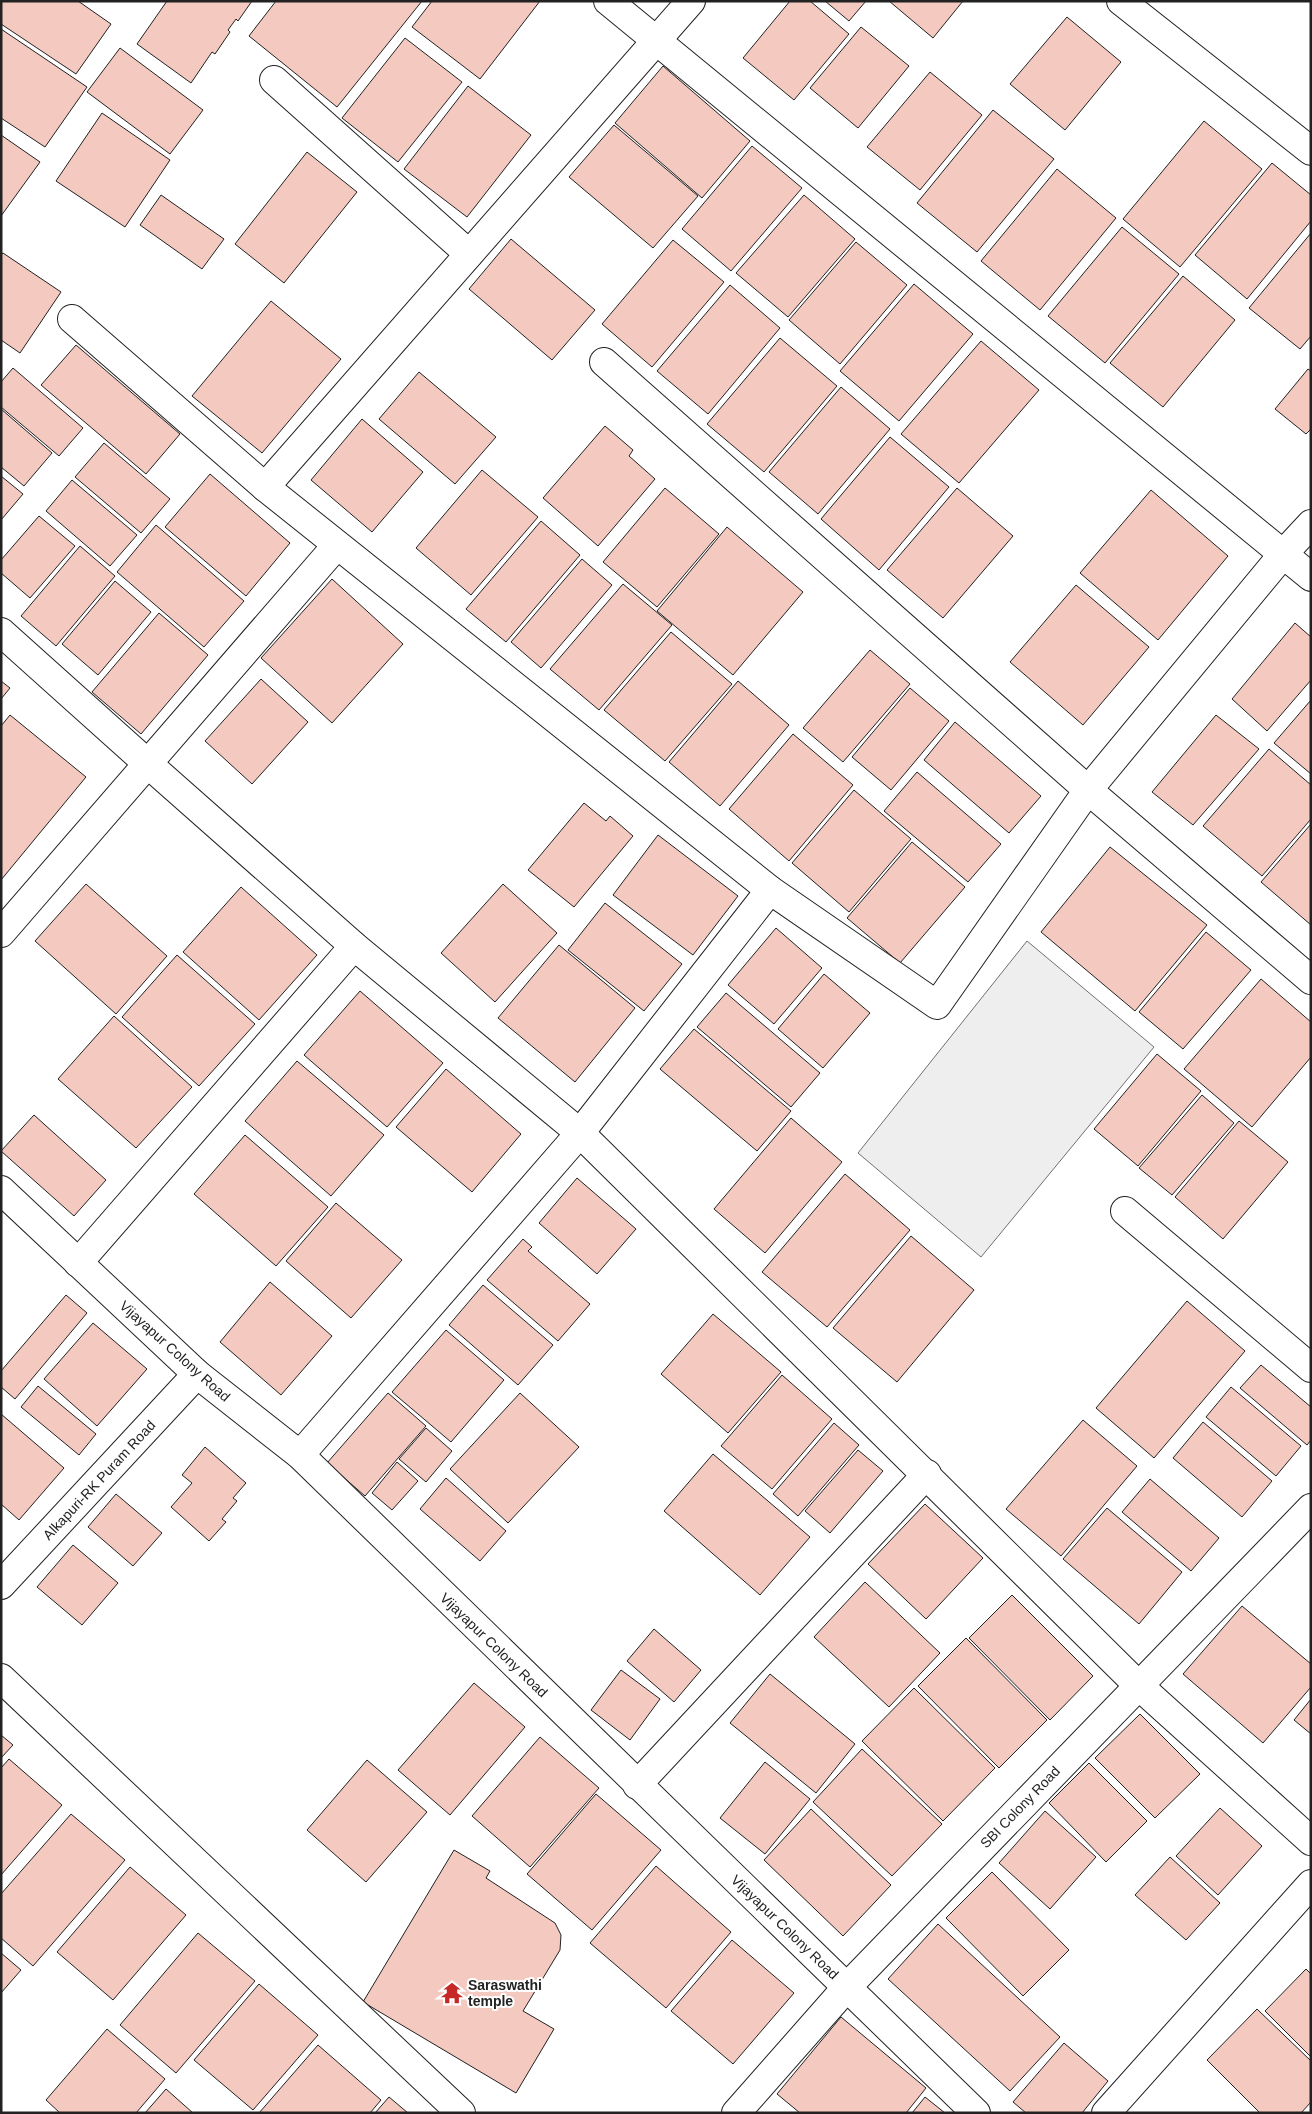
<svg xmlns="http://www.w3.org/2000/svg" width="1312" height="2114" viewBox="0 0 1312 2114" font-family="Arial,sans-serif">
  <style>
    .green { fill: #eee; stroke: #6f6f6f }
    .building { fill: #f3c9c0; stroke: #222 }
    .lines { fill: none; stroke-linecap: round; stroke-linejoin: round }
    .street-casing { stroke: #222; stroke-width: 30 }
    .street { stroke: #fff; stroke-width: 28 }
    .labels { text-anchor: middle; stroke-width: 4; stroke-linejoin: round; paint-order: stroke }
    .street-label { font-size: 14px; fill: #222; stroke: #fff }
    .poi-label { font-size: 14px; font-weight: bold; fill: #222; stroke: #fff; text-anchor: start }
  </style>
  <rect width="100%" height="100%" fill="#fff"/>
  <!-- green -->
  <path class="green" d="M1027,941L1154,1047L981,1257L858,1153Z"/>
  <!-- building -->
  <g class="building">
    <path d="M1,1H78L111,24L76,74L1,24Z"/>
    <path d="M167,1H252L238,21L236,19L228,30L230,32L215,54L212,52L191,83L137,44Z"/>
    <path d="M276,1H422L337,107L249,36Z"/>
    <path d="M432,1H540L480,79L412,27Z"/>
    <path d="M790,1H810L849,34L794,100L743,58Z"/>
    <path d="M825,1H866L849,21Z"/>
    <path d="M889,1H963L933,38Z"/>
    <path d="M1067,17L1121,62L1065,130L1010,84Z"/>
    <path d="M861,27L909,66L858,128L810,88Z"/>
    <path d="M1,29L87,87L45,147L1,118Z"/>
    <path d="M405,38L462,82L398,162L342,118Z"/>
    <path d="M120,48L203,110L170,154L87,92Z"/>
    <path d="M663,66L750,141L702,198L615,123Z"/>
    <path d="M930,72L982,115L920,190L867,147Z"/>
    <path d="M468,86L531,135L467,217L404,169Z"/>
    <path d="M993,110L1054,159L977,252L917,203Z"/>
    <path d="M102,113L170,160L125,227L56,181Z"/>
    <path d="M1204,121L1262,169L1180,267L1123,219Z"/>
    <path d="M614,125L698,196L653,248L569,177Z"/>
    <path d="M1,135L40,162L1,216Z"/>
    <path d="M752,146L802,188L731,271L682,229Z"/>
    <path d="M307,152L357,192L284,283L235,244Z"/>
    <path d="M1272,163L1311,195V221L1247,299L1195,255Z"/>
    <path d="M1057,169L1116,218L1040,310L981,261Z"/>
    <path d="M161,195L224,239L202,269L140,225Z"/>
    <path d="M804,195L855,239L788,317L736,273Z"/>
    <path d="M1122,227L1179,274L1105,363L1048,316Z"/>
    <path d="M1311,233V336L1300,349L1249,308Z"/>
    <path d="M511,239L595,310L552,360L469,289Z"/>
    <path d="M673,240L724,282L652,367L602,324Z"/>
    <path d="M856,242L907,285L840,364L789,320Z"/>
    <path d="M3,253L61,292L20,353L1,340V255Z"/>
    <path d="M1183,276L1235,320L1163,407L1110,363Z"/>
    <path d="M914,284L973,334L899,421L840,371Z"/>
    <path d="M730,285L780,328L708,414L657,371Z"/>
    <path d="M271,301L341,359L262,453L192,396Z"/>
    <path d="M780,338L837,386L764,472L707,424Z"/>
    <path d="M981,341L1039,390L959,483L901,434Z"/>
    <path d="M76,345L180,434L146,474L41,385Z"/>
    <path d="M13,368L83,428L59,456L1,407V382Z"/>
    <path d="M1308,369L1311,371V429L1306,434L1275,409Z"/>
    <path d="M419,372L496,437L455,484L379,419Z"/>
    <path d="M841,387L890,429L818,514L769,472Z"/>
    <path d="M1,409L52,453L24,486L1,467Z"/>
    <path d="M362,419L423,472L372,532L311,480Z"/>
    <path d="M605,426L633,450L629,456L655,479L598,546L543,498Z"/>
    <path d="M890,437L949,487L879,570L821,519Z"/>
    <path d="M104,443L170,499L141,533L75,477Z"/>
    <path d="M482,470L538,517L471,595L416,548Z"/>
    <path d="M210,474L290,543L246,596L165,527Z"/>
    <path d="M1,476L23,494L1,520Z"/>
    <path d="M72,480L137,535L110,566L46,511Z"/>
    <path d="M665,488L719,534L657,607L603,562Z"/>
    <path d="M957,488L1013,536L943,618L887,570Z"/>
    <path d="M1151,490L1228,556L1158,640L1080,573Z"/>
    <path d="M39,516L75,546L30,598L1,573V560Z"/>
    <path d="M541,521L580,555L506,642L466,609Z"/>
    <path d="M156,525L244,601L204,647L117,572Z"/>
    <path d="M727,527L803,592L733,675L657,611Z"/>
    <path d="M80,546L115,576L56,646L21,616Z"/>
    <path d="M582,559L612,585L541,668L511,642Z"/>
    <path d="M332,579L403,644L332,723L261,658Z"/>
    <path d="M115,581L151,612L98,675L62,644Z"/>
    <path d="M623,584L672,625L599,710L550,669Z"/>
    <path d="M1076,585L1149,647L1083,725L1010,662Z"/>
    <path d="M159,613L208,655L141,734L92,692Z"/>
    <path d="M1295,623L1311,637V680L1267,731L1232,699Z"/>
    <path d="M671,632L732,684L665,761L604,710Z"/>
    <path d="M870,650L910,684L843,762L803,728Z"/>
    <path d="M261,679L308,722L252,784L205,741Z"/>
    <path d="M1,681L10,688L1,699Z"/>
    <path d="M738,681L789,725L720,806L669,762Z"/>
    <path d="M910,688L949,721L891,790L852,757Z"/>
    <path d="M1311,700V774L1274,743Z"/>
    <path d="M10,715L86,777L1,880V726Z"/>
    <path d="M1216,715L1259,749L1193,825L1152,792Z"/>
    <path d="M955,722L1041,796L1009,833L924,760Z"/>
    <path d="M793,734L853,785L789,861L729,809Z"/>
    <path d="M1269,749L1311,785V819L1262,876L1203,826Z"/>
    <path d="M917,772L1001,844L968,882L884,811Z"/>
    <path d="M854,790L911,839L849,912L792,863Z"/>
    <path d="M584,803L606,821L610,816L633,836L574,907L528,870Z"/>
    <path d="M1311,824V925L1261,882Z"/>
    <path d="M658,835L738,896L693,955L613,895Z"/>
    <path d="M912,842L965,887L900,963L847,918Z"/>
    <path d="M1110,847L1207,925L1135,1011L1041,932Z"/>
    <path d="M86,884L167,956L116,1014L35,941Z"/>
    <path d="M503,884L557,933L495,1002L441,953Z"/>
    <path d="M241,887L317,955L259,1020L183,952Z"/>
    <path d="M605,903L682,964L644,1011L568,950Z"/>
    <path d="M776,928L822,968L774,1024L728,985Z"/>
    <path d="M1206,932L1251,970L1183,1049L1139,1012Z"/>
    <path d="M559,945L635,1008L575,1082L498,1018Z"/>
    <path d="M177,955L255,1024L199,1086L122,1017Z"/>
    <path d="M824,974L870,1013L823,1068L778,1029Z"/>
    <path d="M1261,979L1311,1022V1057L1252,1127L1184,1069Z"/>
    <path d="M360,991L443,1063L387,1127L304,1055Z"/>
    <path d="M726,993L820,1073L791,1107L697,1027Z"/>
    <path d="M114,1016L192,1087L136,1148L58,1079Z"/>
    <path d="M694,1029L791,1111L757,1151L660,1069Z"/>
    <path d="M1157,1054L1201,1091L1138,1166L1094,1129Z"/>
    <path d="M297,1061L384,1135L331,1196L245,1121Z"/>
    <path d="M446,1069L521,1134L472,1192L396,1127Z"/>
    <path d="M1202,1095L1234,1123L1172,1195L1139,1168Z"/>
    <path d="M34,1115L106,1180L74,1216L1,1151Z"/>
    <path d="M791,1118L842,1162L765,1253L714,1209Z"/>
    <path d="M1239,1121L1288,1162L1223,1239L1175,1197Z"/>
    <path d="M245,1135L328,1207L276,1266L194,1194Z"/>
    <path d="M845,1174L910,1230L827,1327L762,1272Z"/>
    <path d="M577,1178L636,1229L597,1274L539,1223Z"/>
    <path d="M336,1203L402,1260L351,1318L286,1261Z"/>
    <path d="M911,1236L974,1290L897,1382L833,1328Z"/>
    <path d="M523,1239L532,1247L528,1251L590,1304L558,1341L487,1280Z"/>
    <path d="M270,1282L332,1336L281,1395L220,1342Z"/>
    <path d="M483,1285L553,1345L518,1385L449,1325Z"/>
    <path d="M66,1295L87,1313L15,1399L1,1387V1371Z"/>
    <path d="M1187,1301L1245,1351L1154,1458L1096,1408Z"/>
    <path d="M713,1314L781,1372L728,1433L661,1374Z"/>
    <path d="M93,1323L147,1369L97,1426L44,1379Z"/>
    <path d="M446,1330L504,1380L451,1442L392,1392Z"/>
    <path d="M1261,1365L1311,1407V1440L1307,1445L1240,1388Z"/>
    <path d="M782,1375L832,1419L772,1489L721,1446Z"/>
    <path d="M38,1386L96,1434L79,1455L21,1407Z"/>
    <path d="M1231,1387L1301,1446L1276,1476L1206,1417Z"/>
    <path d="M388,1393L426,1426L365,1496L327,1463Z"/>
    <path d="M520,1393L579,1447L508,1523L450,1469Z"/>
    <path d="M1,1414L64,1468L19,1520L1,1504Z"/>
    <path d="M1083,1420L1137,1466L1061,1556L1006,1509Z"/>
    <path d="M1203,1422L1272,1481L1242,1517L1173,1458Z"/>
    <path d="M834,1423L859,1445L798,1516L773,1494Z"/>
    <path d="M426,1428L452,1451L426,1482L399,1459Z"/>
    <path d="M205,1447L246,1483L233,1498L237,1501L222,1519L226,1522L209,1541L171,1507L192,1483L182,1475Z"/>
    <path d="M858,1450L883,1471L830,1533L805,1511Z"/>
    <path d="M713,1454L810,1537L760,1595L664,1511Z"/>
    <path d="M397,1462L418,1481L392,1510L372,1493Z"/>
    <path d="M446,1478L506,1531L480,1561L420,1509Z"/>
    <path d="M1150,1479L1219,1538L1191,1571L1122,1512Z"/>
    <path d="M116,1494L162,1533L133,1566L88,1527Z"/>
    <path d="M925,1504L983,1558L926,1619L868,1564Z"/>
    <path d="M1107,1508L1182,1572L1139,1624L1063,1559Z"/>
    <path d="M73,1545L118,1583L82,1625L37,1587Z"/>
    <path d="M865,1582L940,1653L889,1707L814,1637Z"/>
    <path d="M1012,1595L1093,1676L1050,1720L969,1638Z"/>
    <path d="M1242,1606L1311,1664V1687L1263,1743L1183,1674Z"/>
    <path d="M654,1629L701,1670L674,1702L627,1661Z"/>
    <path d="M966,1638L1047,1720L999,1768L918,1686Z"/>
    <path d="M621,1670L660,1699L630,1740L591,1710Z"/>
    <path d="M770,1674L855,1744L816,1793L730,1723Z"/>
    <path d="M474,1683L525,1727L450,1815L398,1770Z"/>
    <path d="M914,1688L995,1768L943,1821L862,1741Z"/>
    <path d="M1311,1699V1734L1294,1720Z"/>
    <path d="M1140,1714L1200,1774L1155,1818L1095,1758Z"/>
    <path d="M1,1735L13,1745L1,1758Z"/>
    <path d="M540,1737L599,1788L530,1867L472,1816Z"/>
    <path d="M862,1749L942,1824L892,1876L813,1802Z"/>
    <path d="M9,1759L62,1805L1,1875V1768Z"/>
    <path d="M367,1760L427,1812L366,1882L307,1830Z"/>
    <path d="M765,1762L810,1799L765,1854L720,1818Z"/>
    <path d="M1089,1763L1147,1821L1106,1862L1049,1803Z"/>
    <path d="M596,1794L661,1850L592,1930L527,1874Z"/>
    <path d="M1220,1808L1262,1846L1218,1895L1176,1856Z"/>
    <path d="M811,1809L891,1885L843,1936L764,1860Z"/>
    <path d="M1045,1811L1096,1857L1050,1909L999,1863Z"/>
    <path d="M71,1814L125,1860L33,1966L1,1938V1894Z"/>
    <path d="M454,1850L490,1871L486,1878L555,1923L561,1935L560,1950L523,2011L554,2029L516,2093L363,2002Z"/>
    <path d="M1170,1857L1220,1903L1186,1940L1135,1895Z"/>
    <path d="M656,1866L731,1932L666,2008L590,1943Z"/>
    <path d="M130,1867L186,1915L113,2000L57,1952Z"/>
    <path d="M992,1872L1069,1950L1023,1996L946,1918Z"/>
    <path d="M938,1924L1060,2037L1010,2091L888,1979Z"/>
    <path d="M198,1933L255,1981L176,2073L120,2025Z"/>
    <path d="M732,1940L794,1993L733,2064L671,2011Z"/>
    <path d="M1,1953L21,1970L1,1993Z"/>
    <path d="M1306,1969L1311,1974V2057L1265,2011Z"/>
    <path d="M259,1984L318,2035L253,2110L194,2060Z"/>
    <path d="M1257,2009L1311,2061V2102L1301,2113H1260L1207,2060Z"/>
    <path d="M841,2017L926,2088L906,2113H800L777,2094Z"/>
    <path d="M107,2029L165,2079L136,2113H60L46,2100Z"/>
    <path d="M1064,2043L1108,2081L1082,2113H1026L1013,2102Z"/>
    <path d="M318,2045L381,2100L370,2113H259Z"/>
    <path d="M166,2089L193,2113H145Z"/>
    <path d="M389,2097L408,2113H375Z"/>
    <path d="M925,2097L945,2113H912Z"/>
  </g>
  <g class="lines">
    <!-- street casing -->
    <g class="street-casing">
      <g id="street">
        <path d="M608,1L1311,577"/>
        <path d="M1121,1L1311,151"/>
        <path d="M274,80L469,254"/>
        <path d="M72,319L265,487L770,890L937,1005L1088,790L1284,553L1311,524"/>
        <path d="M604,362L1088,790L1311,980"/>
        <path d="M265,487L691,1"/>
        <path d="M1,632L147,763L354,946L580,1133L1138,1685L1311,1841"/>
        <path d="M1,933L337,545"/>
        <path d="M1,1190L197,1374L300,1455L976,2113"/>
        <path d="M1125,1211L1311,1368"/>
        <path d="M78,1263L354,946"/>
        <path d="M300,1455L580,1133L770,890"/>
        <path d="M1,1585L197,1374"/>
        <path d="M1,1678L461,2113"/>
        <path d="M637,1785L927,1474"/>
        <path d="M736,2113L847,1987L1311,1508"/>
        <path d="M1106,2113L1311,1884"/>
      </g>
    </g>
    <!-- street -->
    <use href="#street" class="street"/>
  </g>
  <!-- icons -->
  <defs>
    <g id="temple-bare" transform="scale(1.725)"><path d="M0-6L5-2H3V0L6.5 2.5H4V6H1.5V3h-3V6H-4V2.5H-6.5L-3 0V-2H-5Z" fill="#c62828" stroke="#fff" stroke-width="2.5" paint-order="stroke"/></g>
  </defs>
  <g fill-rule="evenodd">
    <use href="#temple-bare" x="452" y="1993"/>
  </g>
  <g class="labels">
    <!-- street labels -->
    <g class="street-label">
      <text transform="translate(175 1351) rotate(42)" y="5">Vijayapur Colony Road</text>
      <text transform="translate(99 1480) rotate(-47)" y="5">Alkapuri-RK Puram Road</text>
      <text transform="translate(494 1645) rotate(44)" y="5">Vijayapur Colony Road</text>
      <text transform="translate(1020 1807) rotate(-46)" y="5">SBI Colony Road</text>
      <text transform="translate(785 1927) rotate(44)" y="5">Vijayapur Colony Road</text>
    </g>
    <!-- poi labels -->
    <g class="poi-label">
      <text x="468" y="1990">Saraswathi<tspan x="468" dy="16">temple</tspan></text>
    </g>
  </g>
  <!-- border -->
  <rect width="1312" height="2114" fill="none" stroke="#222222" stroke-width="5"/>
</svg>
